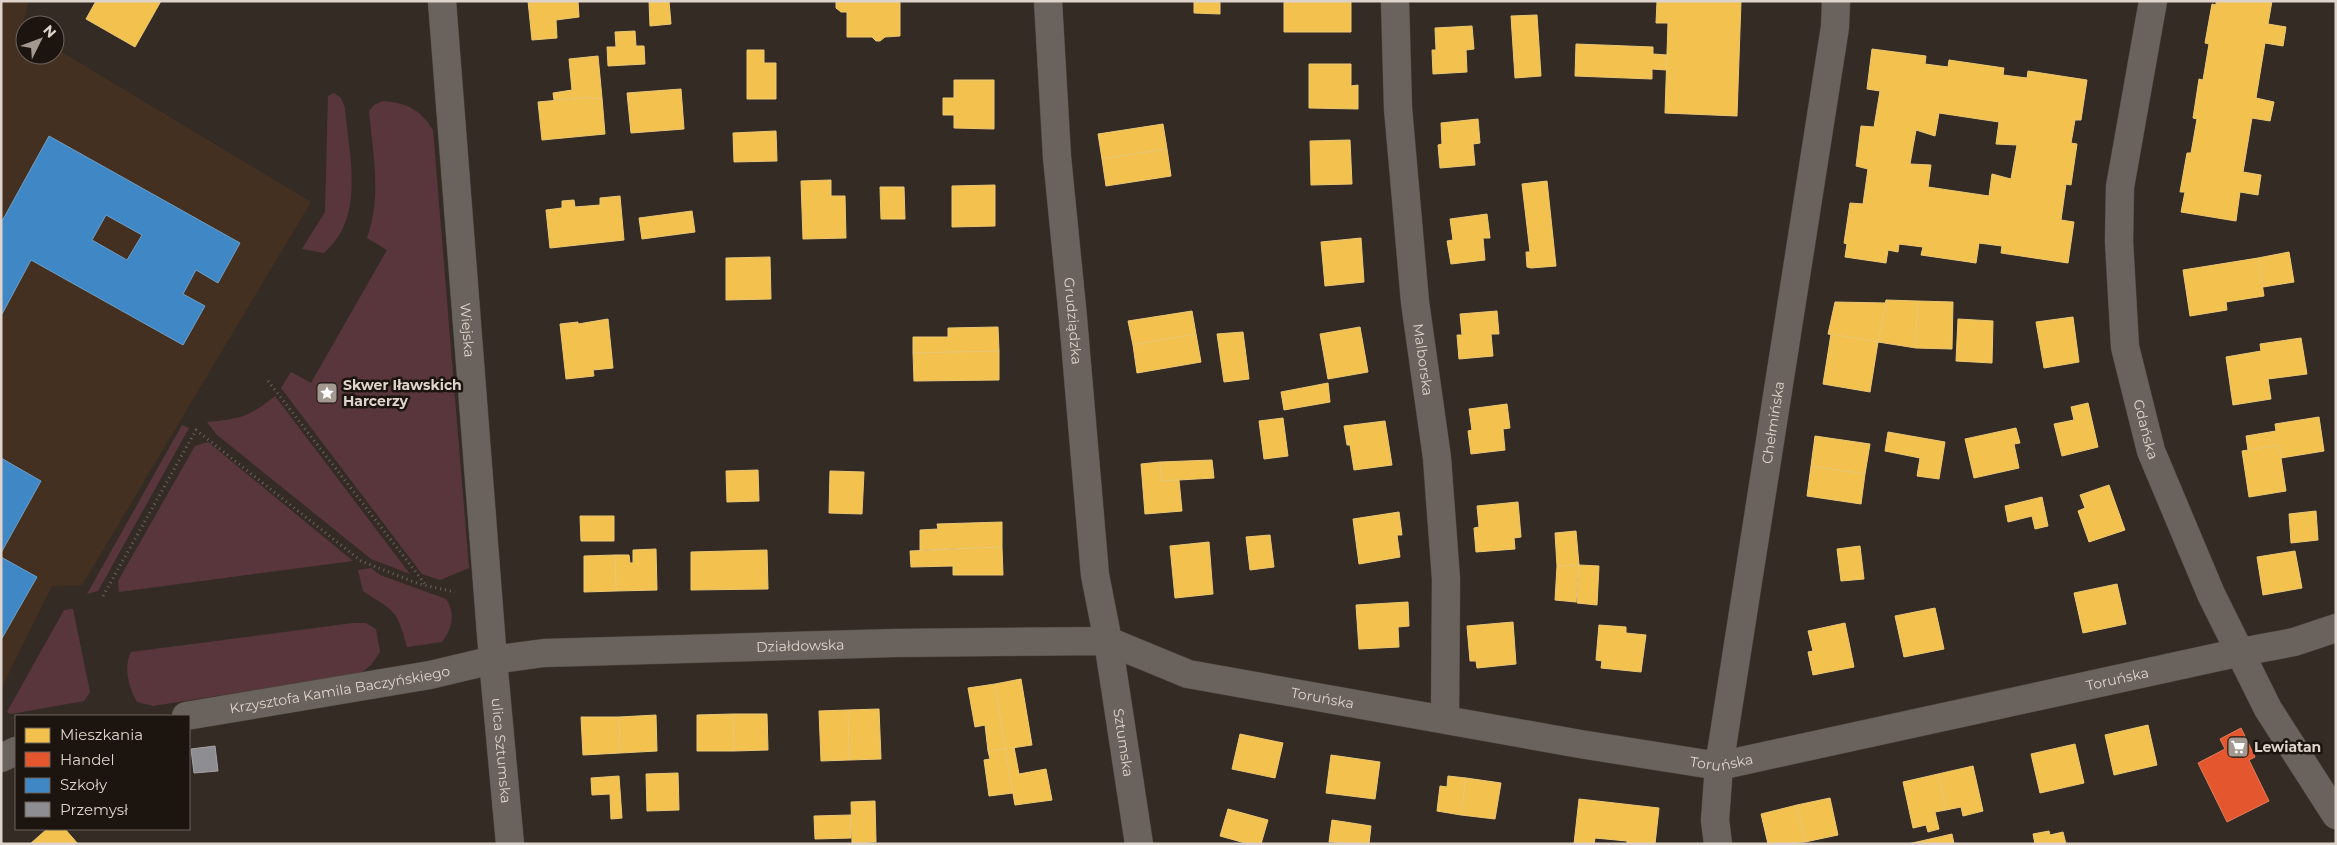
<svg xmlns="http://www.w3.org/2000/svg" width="2337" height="845" viewBox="0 0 2337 845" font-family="Montserrat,sans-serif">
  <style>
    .built { fill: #443020 }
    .green { fill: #59363c }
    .homes { fill: #f2c14e; stroke: #ecc774; fill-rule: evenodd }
    .shops { fill: #e4572e; stroke: #e27c5d }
    .schools { fill: #3f88c5; stroke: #6f9fc7; fill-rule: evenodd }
    .industry { fill: #8d8d92; stroke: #a6a2a3 }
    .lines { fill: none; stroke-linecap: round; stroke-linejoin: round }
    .minor-casing { stroke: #4e473f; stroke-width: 29 }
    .path { stroke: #6b655f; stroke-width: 3; stroke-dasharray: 1 4; stroke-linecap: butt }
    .minor { stroke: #6a635d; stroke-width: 28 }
    .labels { text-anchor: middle; stroke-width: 5; stroke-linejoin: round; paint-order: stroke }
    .street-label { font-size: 14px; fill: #dfd4cb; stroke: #1c150f }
    .poi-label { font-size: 14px; font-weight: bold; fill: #dfd4cb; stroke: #1c150f; text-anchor: start }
  </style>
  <rect width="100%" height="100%" fill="#342c24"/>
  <!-- built -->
  <path class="built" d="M1,1H29L21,28L25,30V55H55V48L311,202L82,585L52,586L1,689Z"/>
  <!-- green -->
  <g class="green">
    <path d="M334,93L341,98L345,108C349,157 366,217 324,253L302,249L325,212L328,96Z"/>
    <path d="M383,101C407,103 420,109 433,130L469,568L440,580L422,574L281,388L291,372L311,383L387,250L367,238C382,196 373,155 369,111L374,105Z"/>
    <path d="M275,396L410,574L371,559L216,434L207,422C240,419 249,417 275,396Z"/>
    <path d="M182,425L189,428L98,591L87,594Z"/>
    <path d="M208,442L353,561L119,592L118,581L195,446Z"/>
    <path d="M371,568L380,575L446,599C456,614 452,629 442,642L407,647C397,609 395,612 363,591L358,570Z"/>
    <path d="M73,609L90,692L84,701L11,714L7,712L64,610Z"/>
    <path d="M353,623H366L376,629L380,652L371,665L361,673L153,706L137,702C129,688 123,667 131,652Z"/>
  </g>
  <!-- homes -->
  <g class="homes">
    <path d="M96,1H161L135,47L86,19Z"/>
    <path d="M528,1H578L579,17L556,20L557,38L532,40Z"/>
    <path d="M649,1H669L671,24L650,26Z"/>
    <path d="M836,1H900V36L885,37L880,41H876L872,37H847V12H841L836,8Z"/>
    <path d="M1194,1H1220V14L1194,13Z"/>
    <path d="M1305,1H1351V32H1284V2Z"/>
    <path d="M1657,1H1741L1737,116L1665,113L1668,23H1656Z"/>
    <path d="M2216,1H2272L2268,24L2286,27L2283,46L2265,43L2256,98L2274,102L2270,121L2252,118L2243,172L2261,175L2258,195L2240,192L2236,221L2181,212L2185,192H2180L2187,153H2191L2197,119L2193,118L2199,79L2203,80L2209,44L2205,43L2212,4L2216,5Z"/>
    <path d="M1537,15L1541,76L1515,78L1511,16Z"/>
    <path d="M1472,26L1474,49L1466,50L1467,72L1433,74L1432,50H1436L1435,28Z"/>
    <path d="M635,31L636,46H644L645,64L608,66L607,47H616L615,32Z"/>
    <path d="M1576,44L1653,47V54L1667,55L1666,70L1652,69V79L1575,76Z"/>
    <path d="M1872,49L1926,56L1925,64L1948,67L1949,60L2004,68L2003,75L2027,78L2028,71L2087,80L2081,120H2075L2071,143L2077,144L2071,185L2066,184L2061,220L2074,222L2068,263L2001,253L2002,246L1979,243L1976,263L1921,255L1923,247L1899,244L1898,252L1888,250L1886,263L1845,257L1847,244L1844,243L1850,203L1863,204L1868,169L1856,166L1861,126L1874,127L1880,91L1867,89ZM1939,113L1999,122L1996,144L2017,145L2011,179L1992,174L1989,196L1928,187L1931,165L1910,164L1916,130L1935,136Z"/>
    <path d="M747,50H764V63H776V99H747Z"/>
    <path d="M598,56L602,98L592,99L591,97L554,100L553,93L572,90L569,59Z"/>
    <path d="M1309,64H1351V86L1358,85V109L1309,108Z"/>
    <path d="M954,80H994V129L954,128V115H943V98H954Z"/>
    <path d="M681,89L684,129L631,133L627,93Z"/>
    <path d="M591,97L592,99L602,98L605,134L542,140L538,102Z"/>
    <path d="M1478,119L1480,143L1473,144L1475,165L1440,168L1438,145L1442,144L1441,123Z"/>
    <path d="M1163,124L1167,149L1102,159L1098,134Z"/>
    <path d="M776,131L777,161L734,162L733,133Z"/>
    <path d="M1350,140L1352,184L1311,185L1310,141Z"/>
    <path d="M1167,149L1171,176L1106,186L1102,159Z"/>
    <path d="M831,180V196H845L846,238L803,239L801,181Z"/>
    <path d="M1547,181L1556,266L1531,268L1527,267L1526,252H1530L1522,184Z"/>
    <path d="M995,185V226L952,227V186Z"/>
    <path d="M880,187H904L905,219H881Z"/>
    <path d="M620,196L624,240L550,248L546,210L562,208V201L574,200L575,207L600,205V198Z"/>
    <path d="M692,211L695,232L642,239L639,218Z"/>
    <path d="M1487,214L1490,238H1483L1485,260L1451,264L1447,241L1453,240L1450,219Z"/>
    <path d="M1361,238L1364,282L1325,286L1321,242Z"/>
    <path d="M2289,252L2294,282L2263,287L2258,258Z"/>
    <path d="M770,257L771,299L726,300V258Z"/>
    <path d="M2258,258L2264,296L2226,302L2227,310L2190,316L2183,270Z"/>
    <path d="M1886,300L1917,301L1916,348L1878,342Z"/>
    <path d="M1917,301L1953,302L1952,349L1916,348Z"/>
    <path d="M1835,302L1886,303L1878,342L1828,334Z"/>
    <path d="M1192,311L1196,334L1133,345L1128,321Z"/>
    <path d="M1497,311L1499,334H1491L1493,356L1459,359L1457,335H1462L1460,314Z"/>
    <path d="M2073,317L2079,362L2044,368L2036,322Z"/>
    <path d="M608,319L613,368L593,370L594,376L566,379L560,324L578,322V324Z"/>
    <path d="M1958,319L1993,321L1992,363L1956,361Z"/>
    <path d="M998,327L999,351L913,353V337H948V328Z"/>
    <path d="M1360,327L1368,372L1328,379L1320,334Z"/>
    <path d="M1243,332L1249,379L1224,382L1217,334Z"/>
    <path d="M1196,334L1201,362L1137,373L1133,345Z"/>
    <path d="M1831,334L1878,342L1870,392L1823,384Z"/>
    <path d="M2301,338L2307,374L2268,379L2271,399L2233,405L2226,357L2261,351L2260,344Z"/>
    <path d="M999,351V380L914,381L913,353Z"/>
    <path d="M1328,383L1330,402L1284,410L1281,392Z"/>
    <path d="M2088,403L2098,447L2062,456L2054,424L2074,420L2071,407Z"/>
    <path d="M1507,404L1510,428L1503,429L1505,450L1471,454L1468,431L1472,430L1469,409Z"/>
    <path d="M2319,417L2324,451L2281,458L2279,445L2248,450L2246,436L2276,431L2275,424Z"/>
    <path d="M1283,418L1288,456L1264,459L1259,421Z"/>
    <path d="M1385,421L1392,465L1354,470L1350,445H1347L1344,426Z"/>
    <path d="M2016,428L2020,443L2014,444L2019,468L1974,478L1965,439Z"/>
    <path d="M1888,432L1945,442L1939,479L1917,476L1920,458L1885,451Z"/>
    <path d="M1815,436L1870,444L1865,474L1811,466Z"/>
    <path d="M2279,445L2286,491L2249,497L2242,451Z"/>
    <path d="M1212,460L1214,478L1161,481L1160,462Z"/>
    <path d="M1160,462L1161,481L1179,480L1182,511L1145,514L1141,464Z"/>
    <path d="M1811,466L1865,474L1861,504L1807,496Z"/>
    <path d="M758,470L759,501L727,502L726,471Z"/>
    <path d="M830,471L864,472L862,514L829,513Z"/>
    <path d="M2109,485L2125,530L2089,542L2078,511L2085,508L2080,495Z"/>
    <path d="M2042,497L2048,526L2035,529L2032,516L2008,522L2005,506Z"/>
    <path d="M1518,502L1521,537L1514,538L1515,549L1476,552L1474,528L1479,527L1477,506Z"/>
    <path d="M2316,511L2318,540L2291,543L2289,514Z"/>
    <path d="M1399,512L1402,535H1397L1400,557L1359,564L1353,519Z"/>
    <path d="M580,516H614V541H581Z"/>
    <path d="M1002,522V547L920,550V530L938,529L937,524Z"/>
    <path d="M1576,531L1579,565L1557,566L1555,533Z"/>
    <path d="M1270,535L1274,567L1250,570L1246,537Z"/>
    <path d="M1209,542L1213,594L1175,598L1170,546Z"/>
    <path d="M1860,546L1864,579L1841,581L1837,549Z"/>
    <path d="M1002,547L1003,575H953V566L911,567L910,551Z"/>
    <path d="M656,549L657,590L616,591L615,555H629L630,563H633V550Z"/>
    <path d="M767,550L768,589L691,590V552Z"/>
    <path d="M2295,551L2302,588L2263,595L2257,557Z"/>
    <path d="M615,555L616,591L584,592V556Z"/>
    <path d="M1579,565L1576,602L1555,600L1557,566Z"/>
    <path d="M1579,565L1599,566L1597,605L1577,603Z"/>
    <path d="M2117,584L2126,624L2083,633L2074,593Z"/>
    <path d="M1408,602L1409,626L1398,627L1399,647L1359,649L1356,605Z"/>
    <path d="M1935,608L1944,649L1904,657L1895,616Z"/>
    <path d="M1513,622L1516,664L1477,668L1476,661H1470L1467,626Z"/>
    <path d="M1845,623L1854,667L1813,675L1808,652L1813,651L1808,631Z"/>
    <path d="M1599,625L1626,627V633L1646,635L1641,672L1601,668L1602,661L1596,660Z"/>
    <path d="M1021,679L1032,745L1005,749L995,684Z"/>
    <path d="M995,684L1005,749L988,751L985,725L975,727L968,688Z"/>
    <path d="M879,709L881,759L849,760L848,710Z"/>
    <path d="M848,710L849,760L821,761L819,711Z"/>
    <path d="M733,714L734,751H697V715Z"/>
    <path d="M733,714H767L768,750L734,751Z"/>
    <path d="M656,715L657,751L620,753L619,717Z"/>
    <path d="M581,717H619L620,753L583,755Z"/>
    <path d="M2148,725L2157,765L2114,775L2105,735Z"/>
    <path d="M1240,734L1283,743L1275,778L1232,769Z"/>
    <path d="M2075,744L2084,783L2040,793L2031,754Z"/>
    <path d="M1014,747L1019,774L1046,769L1052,800L1015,805L1005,749Z"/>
    <path d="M1005,749L1013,793L989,796L984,760L990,759L988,751Z"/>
    <path d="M1331,755L1380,762L1375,799L1326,793Z"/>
    <path d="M1973,766L1983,811L1963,816L1961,807L1946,810L1938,774Z"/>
    <path d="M678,773L679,810L647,811L646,774Z"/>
    <path d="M1938,774L1946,810L1935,812L1939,829L1928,832L1926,825L1913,828L1903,782Z"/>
    <path d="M619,776L622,818L611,819L610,794L592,795L591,778Z"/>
    <path d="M1448,776L1466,778L1461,815L1437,811L1440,786L1447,787Z"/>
    <path d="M1466,778L1501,783L1495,819L1461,815Z"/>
    <path d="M1830,798L1838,835L1805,842L1797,805Z"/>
    <path d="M1579,799L1659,808L1655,844H1627V841L1595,838L1594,844H1574Z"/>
    <path d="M875,801L876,842L852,843L851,802Z"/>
    <path d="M1797,805L1805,842L1768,844L1761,814Z"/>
    <path d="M1228,809L1268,820L1261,844H1249L1220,836Z"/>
    <path d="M851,815V838L815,839L814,816Z"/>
    <path d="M1332,820L1371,826L1369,844L1329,842Z"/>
    <path d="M47,829H65L78,844H30Z"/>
    <path d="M2049,831L2050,835L2063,832L2066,844H2035L2033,834Z"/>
    <path d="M1952,834L1954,844H1908Z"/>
  </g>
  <!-- shops -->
  <path class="shops" d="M2241,728L2255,757L2249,760L2269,801L2227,822L2198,763L2225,749L2220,739Z"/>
  <!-- schools -->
  <g class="schools">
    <path d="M49,136L240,243L218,283L196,270L183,294L205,306L183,345L31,260L1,316V223ZM106,215L142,235L127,260L92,240Z"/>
    <path d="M1,458L41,481L1,553Z"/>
    <path d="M1,557L37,577L1,640Z"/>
  </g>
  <!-- industry -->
  <path class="industry" d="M215,746L218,771L194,773L191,749Z"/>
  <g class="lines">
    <!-- minor casing -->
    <g class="minor-casing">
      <g id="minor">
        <path id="s1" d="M442,1L493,660L510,844"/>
        <path id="s2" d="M1048,1L1057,157L1073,318L1095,575L1108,641L1139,844"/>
        <path id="s3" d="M1395,1L1398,108L1415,302L1437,458L1446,579L1445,718"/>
        <path id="s4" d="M2153,1L2120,187L2119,241L2125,347L2151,451L2211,594L2268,709L2336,815"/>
        <path id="s5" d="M186,716L430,675L493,660L544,653L895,643L1108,641L1188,674L1580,744L1719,766L2241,652L2294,642L2336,628"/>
        <path d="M1,758L16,751"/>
        <path id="s6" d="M1718,844L1715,820L1719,766L1835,27L1836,1"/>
      </g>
    </g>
    <!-- path -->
    <g class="path">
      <path d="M268,381L425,584"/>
      <path d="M103,596L196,430L361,561L419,584L455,592"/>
    </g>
    <!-- minor -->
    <use href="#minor" class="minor"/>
  </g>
  <!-- icons -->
  <defs>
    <g id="sight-square" transform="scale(1.125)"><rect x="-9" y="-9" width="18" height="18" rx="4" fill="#a39991" stroke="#1c150f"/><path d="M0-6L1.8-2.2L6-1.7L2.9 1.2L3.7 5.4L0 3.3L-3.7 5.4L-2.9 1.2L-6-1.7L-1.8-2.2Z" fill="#fff"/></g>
    <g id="supermarket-square" transform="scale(1.125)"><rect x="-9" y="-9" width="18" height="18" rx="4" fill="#a39991" stroke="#1c150f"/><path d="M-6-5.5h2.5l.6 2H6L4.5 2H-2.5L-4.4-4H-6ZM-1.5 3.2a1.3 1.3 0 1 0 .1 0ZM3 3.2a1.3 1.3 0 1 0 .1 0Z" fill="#fff"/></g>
  </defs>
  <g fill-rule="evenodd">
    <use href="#sight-square" x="327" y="393"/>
    <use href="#supermarket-square" x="2238" y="747"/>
  </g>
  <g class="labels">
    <!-- street labels -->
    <g class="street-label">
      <text dy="5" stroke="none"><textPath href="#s2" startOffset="321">Grudziądzka</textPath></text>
      <text dy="5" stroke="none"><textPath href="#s1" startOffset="330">Wiejska</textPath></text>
      <text dy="5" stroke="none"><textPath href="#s3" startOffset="360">Malborska</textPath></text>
      <text dy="5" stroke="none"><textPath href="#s6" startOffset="426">Chełmińska</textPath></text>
      <text dy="5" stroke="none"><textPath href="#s4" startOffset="434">Gdańska</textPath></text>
      <text dy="5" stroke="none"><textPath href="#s5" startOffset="620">Działdowska</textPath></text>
      <text dy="5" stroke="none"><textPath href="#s5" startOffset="1961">Toruńska</textPath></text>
      <text dy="5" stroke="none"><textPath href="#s5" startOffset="156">Krzysztofa Kamila Baczyńskiego</textPath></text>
      <text dy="5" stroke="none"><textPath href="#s5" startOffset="1151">Toruńska</textPath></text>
      <text dy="5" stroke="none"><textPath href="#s2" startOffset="746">Sztumska</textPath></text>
      <text dy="5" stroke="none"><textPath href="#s1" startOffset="752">ulica Sztumska</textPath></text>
      <text dy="5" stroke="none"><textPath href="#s5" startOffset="1556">Toruńska</textPath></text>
    </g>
    <!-- poi labels -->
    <g class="poi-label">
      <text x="343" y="390">Skwer Iławskich<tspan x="343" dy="16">Harcerzy</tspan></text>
      <text x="2254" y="752">Lewiatan</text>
    </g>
  </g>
  <!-- border -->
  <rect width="2337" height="845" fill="none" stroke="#dfd4cb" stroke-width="5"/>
  <!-- legend -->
  <rect x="15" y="715" width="175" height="115" fill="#1c150f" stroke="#6a615a"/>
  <rect x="25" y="728" width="25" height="15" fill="#f2c14e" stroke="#6a615a"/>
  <text x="60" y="740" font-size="15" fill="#dfd4cb">Mieszkania</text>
  <rect x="25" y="752" width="25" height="15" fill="#e4572e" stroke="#6a615a"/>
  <text x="60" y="765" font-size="15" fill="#dfd4cb">Handel</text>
  <rect x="25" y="778" width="25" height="15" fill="#3f88c5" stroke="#6a615a"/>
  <text x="60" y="790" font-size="15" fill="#dfd4cb">Szkoły</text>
  <rect x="25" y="802" width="25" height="15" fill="#8d8d92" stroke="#6a615a"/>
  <text x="60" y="815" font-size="15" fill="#dfd4cb">Przemysł</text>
  <!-- north arrow -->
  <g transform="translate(40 40) rotate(48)"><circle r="24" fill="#1c150f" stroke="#6a615a"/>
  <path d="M0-4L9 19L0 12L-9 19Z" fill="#a39991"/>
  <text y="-8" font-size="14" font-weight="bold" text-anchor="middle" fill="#dfd4cb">N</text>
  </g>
</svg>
